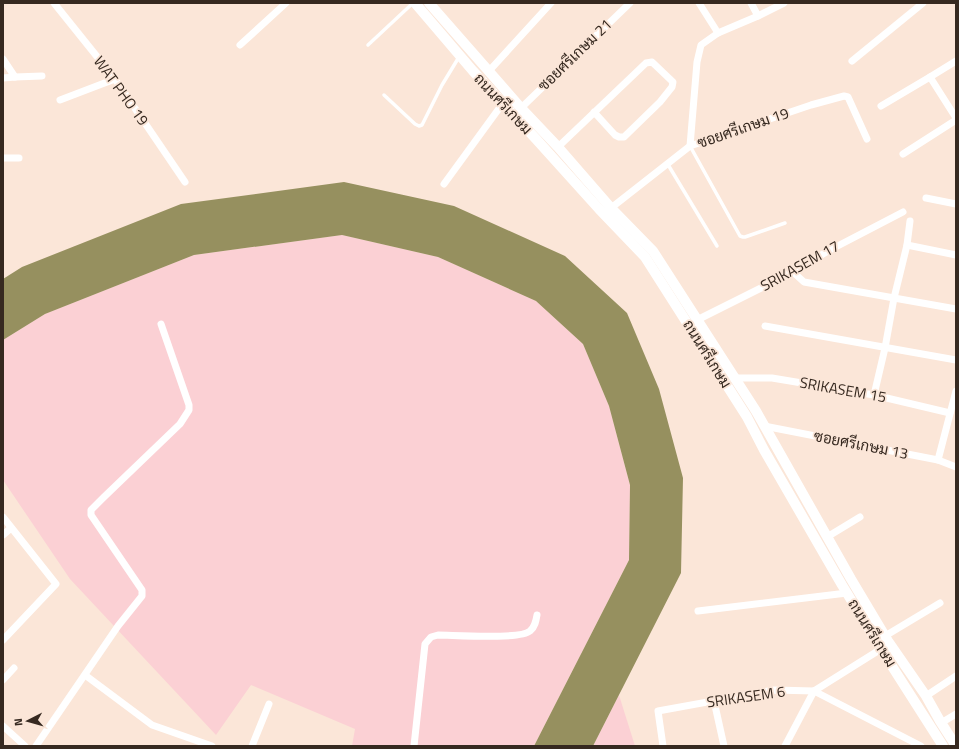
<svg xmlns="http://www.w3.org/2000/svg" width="959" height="749" viewBox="0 0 959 749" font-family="'Titillium Web',Sarabun,sans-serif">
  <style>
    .green { fill: #fbd0d4 }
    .water { fill: #96905f }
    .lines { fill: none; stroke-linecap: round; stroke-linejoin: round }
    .lane { stroke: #fff; stroke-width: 3.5 }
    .street { stroke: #fff; stroke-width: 7 }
    .secondary { stroke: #fff; stroke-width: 10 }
    .labels { text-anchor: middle; stroke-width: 3.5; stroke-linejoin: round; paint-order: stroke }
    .street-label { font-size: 15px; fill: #362920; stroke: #fbe6d8 }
  </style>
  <rect width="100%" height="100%" fill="#fbe6d8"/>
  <!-- green -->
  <g class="green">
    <path d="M342,235L438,257L536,301L583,344L609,406L630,485L629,560L534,746H352L355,729L251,685L216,735L70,579L3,480V340L45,314L194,255Z"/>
    <path d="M619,695L635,746H593Z"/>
  </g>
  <!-- water -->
  <path class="water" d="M344,182L454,206L565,256L627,313L659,389L683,478L681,573L593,746H534L629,560L630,485L609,406L583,344L536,301L438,257L342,235L194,255L45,314L3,340V279L22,267L181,204Z"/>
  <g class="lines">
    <!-- lane -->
    <g class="lane">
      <path d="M368,45L413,3"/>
      <path d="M384,95L415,124L419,126L422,125L442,85L459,57"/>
      <path d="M690,146L740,236L743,237H745L785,223"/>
      <path d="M667,163L717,246"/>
    </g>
    <!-- street -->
    <g class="street">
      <path d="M54,3L115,79L185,182"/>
      <path d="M699,3L718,33"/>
      <path d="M751,3L758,16"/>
      <path d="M240,45L286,3"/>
      <path d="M3,59L15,77L3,78"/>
      <path d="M852,61L923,3"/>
      <path d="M489,71L551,3"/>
      <path d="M15,77L42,76"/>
      <path d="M930,77L956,118"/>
      <path d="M60,100L115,79"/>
      <path d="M881,106L930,77L956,61"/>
      <path d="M521,108L630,3"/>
      <path d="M690,146L697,62L701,45L718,33L758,16L784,3"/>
      <path d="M558,147L646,63L652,62L673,82L672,87L660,102L624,137H619L615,135L594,112"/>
      <path d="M903,154L956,120"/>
      <path d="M3,158H19"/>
      <path d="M444,184L503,103"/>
      <path d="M926,198L956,204"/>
      <path d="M611,208L690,146L811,105L844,96L848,97L867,139"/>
      <path d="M907,245L956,255"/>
      <path d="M793,272L804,282L956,309"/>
      <path d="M697,320L793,272L828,251L903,212"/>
      <path d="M765,326L956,360"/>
      <path d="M734,378H772L874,395L950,413"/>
      <path d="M874,395L885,348L894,298L907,245L910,221"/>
      <path d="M764,426L938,460L956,467"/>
      <path d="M938,460L956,391"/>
      <path d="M3,517L56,584L3,640"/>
      <path d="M3,535L11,528"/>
      <path d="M827,537L860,517"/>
      <path d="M698,611L847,593"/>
      <path d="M885,636L940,603"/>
      <path d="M85,675L152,725L212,746"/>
      <path d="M3,680L14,668"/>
      <path d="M926,696L956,676"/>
      <path d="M714,701L724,746"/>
      <path d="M941,723L956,714"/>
      <path d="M3,726L25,746"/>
      <path d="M36,746L118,626L142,596V590L91,515V510L104,497L180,424L189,410V405L161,324"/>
      <path d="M252,746L269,704"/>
      <path d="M414,746L425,644L431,637L438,635C453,635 520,640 530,631C535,627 536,621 537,615"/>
      <path d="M663,746L658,711L774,690L814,691L881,649"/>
      <path d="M785,746L814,691L921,746"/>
    </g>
    <!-- secondary -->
    <g class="secondary">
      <path d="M415,3L473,71L536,139L599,209L645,257L747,417L764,450L842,585L881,649L943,746"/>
      <path d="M429,3L521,108L558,147L611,208L653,251L756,411L851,579L888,641L926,696L940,721L956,746"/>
    </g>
  </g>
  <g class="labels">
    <!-- street labels -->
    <g class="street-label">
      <text transform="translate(575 55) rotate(-44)" y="5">ซอยศรีเกษม 21</text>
      <text transform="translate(121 91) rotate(54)" y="5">WAT PHO 19</text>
      <text transform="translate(503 104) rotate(47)" y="5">ถนนศรีเกษม</text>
      <text transform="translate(743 128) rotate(-19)" y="5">ซอยศรีเกษม 19</text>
      <text transform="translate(800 266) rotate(-29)" y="5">SRIKASEM 17</text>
      <text transform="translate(707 354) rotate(58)" y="5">ถนนศรีเกษม</text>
      <text transform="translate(843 390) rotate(10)" y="5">SRIKASEM 15</text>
      <text transform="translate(861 445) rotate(11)" y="5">ซอยศรีเกษม 13</text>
      <text transform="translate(872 633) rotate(58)" y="5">ถนนศรีเกษม</text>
      <text transform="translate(746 697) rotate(-8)" y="5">SRIKASEM 6</text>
    </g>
  </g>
  <!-- border -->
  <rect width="959" height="749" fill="none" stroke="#362920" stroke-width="8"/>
  <!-- north arrow -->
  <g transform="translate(28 721) rotate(264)" stroke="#fbe6d8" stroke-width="3" paint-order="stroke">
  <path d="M0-3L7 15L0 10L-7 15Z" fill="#362920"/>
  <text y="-6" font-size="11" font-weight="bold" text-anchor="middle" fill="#362920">N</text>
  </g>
</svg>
